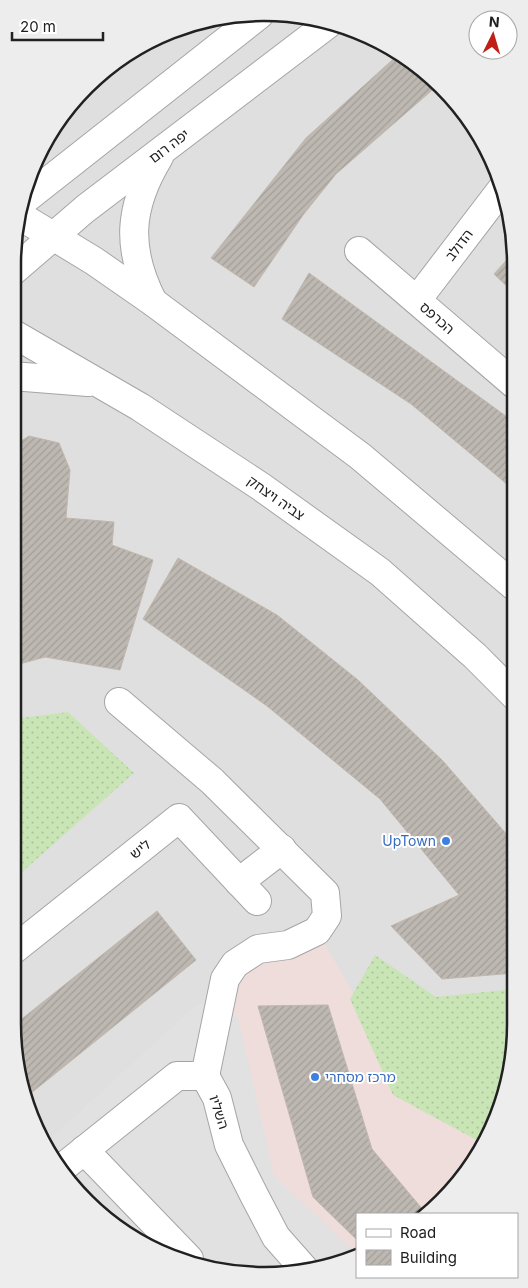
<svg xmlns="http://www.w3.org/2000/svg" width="528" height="1288" viewBox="0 0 528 1288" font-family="Inter,'Noto Sans Hebrew',sans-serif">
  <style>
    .residential { fill: #dfdfdf }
    .commercial { fill: #efdddb }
    .grass { fill: url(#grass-dots) }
    .parking { fill: #e1e1e1 }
    .building { fill: url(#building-hatch); stroke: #c1b7ad }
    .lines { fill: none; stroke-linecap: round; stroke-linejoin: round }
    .minor-casing { stroke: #a5a5a5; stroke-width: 30 }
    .minor { stroke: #fff; stroke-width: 28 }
    .shop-dot { fill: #3f7fe0; stroke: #fff; stroke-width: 2 }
    .labels { text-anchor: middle; stroke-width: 4; stroke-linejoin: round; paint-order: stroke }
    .street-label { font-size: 14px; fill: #212121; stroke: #fff }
    .shop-label { font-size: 14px; fill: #366cbe; stroke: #fff; text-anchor: end }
    .rim { fill: none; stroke: #212121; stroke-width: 2.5 }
  </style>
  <defs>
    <pattern id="grass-dots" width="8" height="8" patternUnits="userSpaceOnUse" patternTransform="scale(1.25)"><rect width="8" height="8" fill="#c9e5b5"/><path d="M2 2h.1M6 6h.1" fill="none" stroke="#acc49b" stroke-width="1.8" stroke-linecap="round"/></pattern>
    <pattern id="building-hatch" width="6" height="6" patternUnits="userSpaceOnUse" patternTransform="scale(1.25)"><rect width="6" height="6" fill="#beb8b2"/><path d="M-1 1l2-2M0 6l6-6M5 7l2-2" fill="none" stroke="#a39e99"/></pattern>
  </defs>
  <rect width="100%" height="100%" fill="#f1efe9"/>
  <!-- residential -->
  <path class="residential" d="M247,13L345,26L404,55L453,98L490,153L513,231L515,1024L502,1105L463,1177L421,1214H357V1254L231,1273L139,1242L75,1190L26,1105L12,1024L13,264L26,183L75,98L153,39Z"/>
  <!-- commercial -->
  <path class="commercial" d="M317,931L361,1006L495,1118L463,1177L421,1214H357V1254L313,1271L249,1273L174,1205L101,1122L225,979Z"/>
  <!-- grass -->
  <g class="grass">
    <path d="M68,712L134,773L13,880V719Z"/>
    <path d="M375,955L436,997L515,989V1024L502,1105L482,1143L393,1095L350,999Z"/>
  </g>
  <!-- parking -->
  <path class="parking" d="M197,1004L238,1017L274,1176L357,1254L313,1271L231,1273L139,1242L75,1190L47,1142Z"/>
  <!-- building -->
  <g class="building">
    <path d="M400,53L438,85L336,174L303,215L254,287L211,258L306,138Z"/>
    <path d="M513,253V292L494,274Z"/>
    <path d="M309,273L514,422V490L411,404L282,319Z"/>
    <path d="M29,436L59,443L70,470L66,518L114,522L112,545L153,560L120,670L45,657L12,666V447Z"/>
    <path d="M178,558L277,615L358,680L443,761L515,844V973L442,979L391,926L459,895L380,799L267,706L143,619Z"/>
    <path d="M157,911L196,960L25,1098L13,1026Z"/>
    <path d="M328,1005L372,1149L424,1211L421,1214H357V1240L313,1197L258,1006Z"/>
  </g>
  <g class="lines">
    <!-- minor casing -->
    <g class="minor-casing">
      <g id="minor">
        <path d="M23,201L259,15"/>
        <path d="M20,216L94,261L153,302L360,456L514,586"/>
        <path d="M359,251L514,384"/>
        <path d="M12,272L85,209L328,24"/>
        <path d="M417,300L501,190"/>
        <path d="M153,302C126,249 128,208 159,157"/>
        <path d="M12,333L140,407L260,486L380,572L475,656L515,696"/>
        <path d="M12,376L88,382"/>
        <path d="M119,702L212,781L325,893L327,916L317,931L288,945L258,949L235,964L225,979L205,1076"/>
        <path d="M239,882L282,849"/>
        <path d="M12,951L179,818L257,901"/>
        <path d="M84,1150L189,1259"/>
        <path d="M62,1168L177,1076H205L217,1098L229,1145L254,1195L276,1237L306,1271"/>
      </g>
    </g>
    <!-- minor -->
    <use href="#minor" class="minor"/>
  </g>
  <!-- markers -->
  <g class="shop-dot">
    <circle cx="446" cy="841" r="5"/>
    <circle cx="315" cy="1077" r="5"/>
  </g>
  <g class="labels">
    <!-- street labels -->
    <g class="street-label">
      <text transform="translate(169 146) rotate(-37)" y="5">יפה רום</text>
      <text transform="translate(459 245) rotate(-53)" y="5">הדולב</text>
      <text transform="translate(437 318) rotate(41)" y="5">הכרפס</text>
      <text transform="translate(276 498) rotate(35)" y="5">צביה ויצחק</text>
      <text transform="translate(140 849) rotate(-39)" y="5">ליש</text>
      <text transform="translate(219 1112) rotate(72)" y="5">השליו</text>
    </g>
    <!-- shop labels -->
    <g class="shop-label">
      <text x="436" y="846">UpTown</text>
      <text x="325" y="1082" text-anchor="start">מרכז מסחרי</text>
    </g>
  </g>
  <!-- crop -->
  <path d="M0 0H528V1288H0ZM264 21H264A243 243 0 0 1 507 264V1024A243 243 0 0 1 264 1267H264A243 243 0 0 1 21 1024V264A243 243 0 0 1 264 21Z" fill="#ededed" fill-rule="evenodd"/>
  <path class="rim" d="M264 21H264A243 243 0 0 1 507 264V1024A243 243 0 0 1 264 1267H264A243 243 0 0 1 21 1024V264A243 243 0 0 1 264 21Z"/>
  <!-- legend -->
  <rect x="356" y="1213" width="162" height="65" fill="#ffffff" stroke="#a6a6a6"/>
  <rect x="366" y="1229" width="25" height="8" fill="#ffffff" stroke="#a6a6a6"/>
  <text x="400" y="1238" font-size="15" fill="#212121">Road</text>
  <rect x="366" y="1250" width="25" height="15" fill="url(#building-hatch)" stroke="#a6a6a6"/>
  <text x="400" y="1263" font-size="15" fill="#212121">Building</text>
  <!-- north arrow -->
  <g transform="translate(493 35) rotate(5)"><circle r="24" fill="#ffffff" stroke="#a6a6a6"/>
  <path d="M0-4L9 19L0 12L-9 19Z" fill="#bf1f14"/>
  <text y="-8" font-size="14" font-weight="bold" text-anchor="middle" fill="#212121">N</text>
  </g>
  <!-- scale -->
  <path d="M12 32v8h91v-8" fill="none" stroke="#212121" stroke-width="2.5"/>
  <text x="20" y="32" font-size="15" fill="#212121" stroke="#ffffff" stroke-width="4" paint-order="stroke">20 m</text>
</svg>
